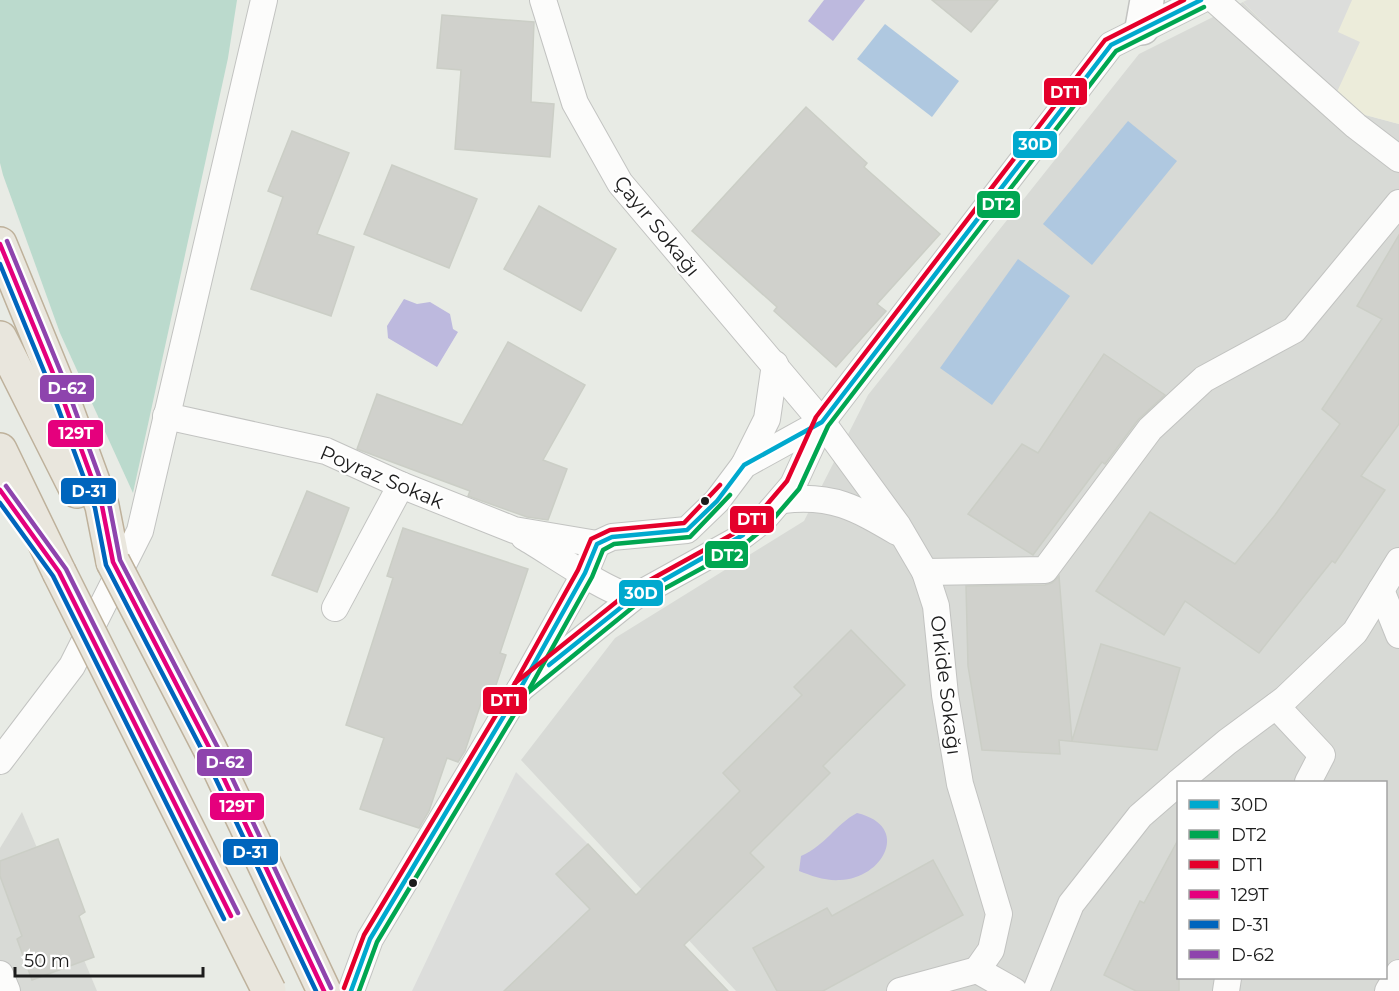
<svg xmlns="http://www.w3.org/2000/svg" width="1399" height="991" viewBox="0 0 1399 991" font-family="Montserrat,sans-serif">
  <style>
    .residential { fill: #d8dad6; fill-rule: evenodd }
    .commercial { fill: #ececda }
    .forest { fill: #bbdacd }
    .pitch { fill: #afc8e0 }
    .parking { fill: #dcdddb }
    .water { fill: #bdb9de }
    .building { fill: #d0d1cc; stroke: #cbcec6; stroke-width: 1.5 }
    .lines { fill: none; stroke-linecap: round; stroke-linejoin: round }
    .minor-casing { stroke: #c2c3c1; stroke-width: 28 }
    .tertiary-casing { stroke: #c2c3c1; stroke-width: 36 }
    .motorway-casing { stroke: #beb19b; stroke-width: 36 }
    .minor { stroke: #fcfcfb; stroke-width: 26 }
    .tertiary { stroke: #fcfcfb; stroke-width: 33 }
    .motorway { stroke: #e9e6dd; stroke-width: 33 }
    .motorway-bridge-casing { stroke: #beb19b; stroke-width: 36; stroke-linecap: butt }
    .motorway-bridge { stroke: #e9e6dd; stroke-width: 33 }
    .bus-1-casing { stroke: #fff; stroke-width: 9 }
    .bus-2-casing { stroke: #fff; stroke-width: 9 }
    .bus-3-casing { stroke: #fff; stroke-width: 9 }
    .bus-4-casing { stroke: #fff; stroke-width: 9 }
    .bus-5-casing { stroke: #fff; stroke-width: 9 }
    .bus-6-casing { stroke: #fff; stroke-width: 9 }
    .bus-1 { stroke: #00a9ce; stroke-width: 4.5 }
    .bus-2 { stroke: #00a651; stroke-width: 4.5 }
    .bus-3 { stroke: #e4002b; stroke-width: 4.5 }
    .bus-4 { stroke: #e5007d; stroke-width: 4.5 }
    .bus-5 { stroke: #0065bd; stroke-width: 4.5 }
    .bus-6 { stroke: #8e44ad; stroke-width: 4.5 }
    .bus-dot { fill: #1c1c1c; stroke: #fff; stroke-width: 2 }
    .labels { text-anchor: middle; stroke-width: 4.5; stroke-linejoin: round; paint-order: stroke }
    .street-label { font-size: 20px; fill: #1c1c1c; stroke: #fff }
    .line-badge { stroke: #fff; stroke-width: 2 }
    .badge-label { font-size: 16px; text-anchor: middle; font-weight: bold; fill: #fff }
  </style>
  <rect width="100%" height="100%" fill="#e8ebe5"/>
  <!-- residential -->
  <g class="residential">
    <path d="M1243,2L1354,112L1399,124V991H736L521,760L615,638L804,521L868,395L1139,54ZM1178,782H1386V978H1178Z"/>
    <path d="M22,812L97,991H0V848Z"/>
  </g>
  <!-- commercial -->
  <path class="commercial" d="M1247,0H1399V124L1354,112L1243,2Z"/>
  <!-- forest -->
  <path class="forest" d="M0,0H237L228,58L133,493L60,333L3,175L0,163Z"/>
  <!-- pitch -->
  <g class="pitch">
    <path d="M885,24L959,81L932,117L857,59Z"/>
    <path d="M1128,121L1177,161L1092,265L1043,224Z"/>
    <path d="M1018,259L1070,296L992,405L940,368Z"/>
  </g>
  <!-- parking -->
  <g class="parking">
    <path d="M1247,0H1352L1338,32L1360,42L1336,94L1243,2Z"/>
    <path d="M516,772L588,844L556,874L590,909L504,991H412Z"/>
  </g>
  <!-- water -->
  <g class="water">
    <path d="M824,0H865L833,41L808,21Z"/>
    <path d="M404,299L417,304L430,302L450,314L453,329L458,332L437,367L388,338L387,326Z"/>
    <path d="M857,813C912,826 883,879 840,880C825,881 812,876 799,871L801,856C825,846 836,824 857,813Z"/>
  </g>
  <!-- building -->
  <g class="building">
    <path d="M932,0H998L971,32Z"/>
    <path d="M442,15L534,22L531,102L554,104L550,157L455,149L461,70L437,68Z"/>
    <path d="M806,107L867,163L864,167L940,234L877,304L886,311L836,367L774,311L777,307L692,231Z"/>
    <path d="M292,131L349,153L317,234L354,247L331,316L251,289L283,197L268,191Z"/>
    <path d="M392,165L477,199L449,268L364,234Z"/>
    <path d="M539,206L616,249L581,311L504,269Z"/>
    <path d="M1399,235V424L1361,476L1385,490L1335,563L1332,561L1259,653L1185,601L1164,635L1096,591L1150,512L1235,564L1275,515L1340,424L1322,409L1382,319L1357,306Z"/>
    <path d="M508,342L585,385L543,460L567,469L548,520L527,517L468,496L470,491L357,449L377,394L462,425Z"/>
    <path d="M1104,354L1165,395L1138,420L1105,464L1102,462L1033,555L968,514L1022,444L1038,453Z"/>
    <path d="M307,491L349,508L317,592L272,575Z"/>
    <path d="M403,528L528,569L500,653L506,655L494,691L486,688L465,751L458,762L447,758L429,811L419,828L360,809L384,738L346,725L393,578L387,576Z"/>
    <path d="M1059,576L1072,741L1101,644L1180,668L1157,750L1059,740L1060,754L982,750L968,666L966,586L1045,585L1052,583Z"/>
    <path d="M851,630L905,685L823,766L830,773L750,853L764,867L684,945L728,991H504L590,909L556,874L588,844L636,895L740,791L723,773L802,695L794,687Z"/>
    <path d="M1179,838V991H1136L1104,975L1140,901L1144,903Z"/>
    <path d="M58,839L85,912L79,916L94,957L32,980L17,939L22,936L0,876V861Z"/>
    <path d="M933,860L963,915L823,991H777L753,948L827,908L832,916Z"/>
  </g>
  <g class="lines">
    <!-- minor casing -->
    <g class="minor-casing">
      <g id="minor">
        <path d="M543,0L575,103L620,183L822,422L898,526L925,572L936,606L945,695L960,784L999,914L991,950L977,970"/>
        <path d="M1215,0L1356,126L1399,159"/>
        <path d="M166,416L326,451L401,485L514,530L597,544"/>
        <path d="M744,465L767,419L775,364"/>
        <path d="M783,500C832,494 856,508 897,532"/>
        <path d="M524,537C549,551 610,595 634,597"/>
        <path d="M925,572L1045,570L1150,429L1204,379L1294,330L1399,203"/>
        <path d="M1381,590L1399,635"/>
        <path d="M335,608L401,485"/>
        <path d="M520,689L634,597L737,540L763,520L793,485L822,422L1111,45L1201,0"/>
        <path d="M1276,706L1322,755L1308,782"/>
        <path d="M0,761L72,666L140,531L264,0"/>
        <path d="M1179,782L1227,742L1285,699L1355,632L1399,561"/>
        <path d="M0,974L7,991"/>
        <path d="M351,991L370,939L520,689L585,573L597,544L612,537L687,530L717,501L744,465L822,422"/>
        <path d="M900,991L977,970L1014,991"/>
        <path d="M1036,991L1071,904L1140,816L1178,783"/>
        <path d="M1226,991L1228,978"/>
        <path d="M1388,991L1399,973"/>
      </g>
    </g>
    <!-- tertiary casing -->
    <g class="tertiary-casing">
      <path id="tertiary" d="M1142,28L1147,0"/>
    </g>
    <!-- motorway casing -->
    <g class="motorway-casing">
      <g id="motorway">
        <path d="M0,244L57,383L102,506L113,562"/>
        <path d="M0,338L77,491"/>
        <path d="M0,450L59,572"/>
      </g>
    </g>
    <!-- minor -->
    <use href="#minor" class="minor"/>
    <!-- tertiary -->
    <use href="#tertiary" class="tertiary"/>
    <!-- motorway -->
    <use href="#motorway" class="motorway"/>
    <!-- motorway-bridge casing -->
    <g class="motorway-bridge-casing">
      <g id="motorway-bridge">
        <path d="M113,562L210,749L324,991"/>
        <path d="M59,572L269,991"/>
      </g>
    </g>
    <!-- motorway-bridge -->
    <use href="#motorway-bridge" class="motorway-bridge"/>
    <!-- bus-1 casing -->
    <g class="bus-1-casing">
      <g id="bus-1">
        <path d="M549,665L634,597L743,535"/>
        <path d="M351,991L370,939L520,689L585,573L597,544L612,537L687,530L717,501L744,465L822,422L1111,45L1201,0"/>
      </g>
    </g>
    <!-- bus-2 casing -->
    <g class="bus-2-casing">
      <g id="bus-2">
        <path d="M525,695L638,603L741,547L768,525L799,489L828,426L1116,51L1204,7"/>
        <path d="M359,991L377,942L527,693L592,577L603,550L614,544L690,537L730,495"/>
      </g>
    </g>
    <!-- bus-3 casing -->
    <g class="bus-3-casing">
      <g id="bus-3">
        <path d="M515,683L630,591L733,534L758,515L787,481L816,417L1105,40L1184,0"/>
        <path d="M344,988L364,935L514,685L578,570L591,539L610,530L684,523L720,485"/>
      </g>
    </g>
    <!-- bus-4 casing -->
    <g class="bus-4-casing">
      <g id="bus-4">
        <path d="M0,244L57,383L102,506L113,562L210,749L324,991"/>
        <path d="M0,490L59,572L231,916"/>
      </g>
    </g>
    <!-- bus-5 casing -->
    <g class="bus-5-casing">
      <g id="bus-5">
        <path d="M0,264L50,386L95,508L106,565L203,752L316,991"/>
        <path d="M0,503L53,576L224,919"/>
      </g>
    </g>
    <!-- bus-6 casing -->
    <g class="bus-6-casing">
      <g id="bus-6">
        <path d="M7,241L64,380L109,503L120,560L217,746L331,988"/>
        <path d="M6,486L66,569L238,913"/>
      </g>
    </g>
    <!-- bus-1 -->
    <use href="#bus-1" class="bus-1"/>
    <!-- bus-2 -->
    <use href="#bus-2" class="bus-2"/>
    <!-- bus-3 -->
    <use href="#bus-3" class="bus-3"/>
    <!-- bus-4 -->
    <use href="#bus-4" class="bus-4"/>
    <!-- bus-5 -->
    <use href="#bus-5" class="bus-5"/>
    <!-- bus-6 -->
    <use href="#bus-6" class="bus-6"/>
  </g>
  <!-- markers -->
  <g class="bus-dot">
    <circle cx="705" cy="501" r="5"/>
    <circle cx="413" cy="883" r="5"/>
  </g>
  <g class="labels">
    <!-- street labels -->
    <g class="street-label">
      <text transform="translate(657 226) rotate(51)" y="7">Çayır Sokağı</text>
      <text transform="translate(382 477) rotate(23)" y="7">Poyraz Sokak</text>
      <text transform="translate(946 685) rotate(83)" y="7">Orkide Sokağı</text>
    </g>
  </g>
  <g class="line-badge">
    <rect x="1043" y="77" width="45" height="29" rx="6" fill="#e4002b"/>
    <rect x="1012" y="130" width="46" height="29" rx="6" fill="#00a9ce"/>
    <rect x="976" y="190" width="45" height="29" rx="6" fill="#00a651"/>
    <rect x="39" y="374" width="56" height="29" rx="6" fill="#8e44ad"/>
    <rect x="47" y="419" width="57" height="29" rx="6" fill="#e5007d"/>
    <rect x="60" y="477" width="57" height="28" rx="6" fill="#0065bd"/>
    <rect x="729" y="505" width="46" height="29" rx="6" fill="#e4002b"/>
    <rect x="704" y="540" width="45" height="29" rx="6" fill="#00a651"/>
    <rect x="618" y="579" width="46" height="28" rx="6" fill="#00a9ce"/>
    <rect x="482" y="686" width="46" height="29" rx="6" fill="#e4002b"/>
    <rect x="196" y="748" width="57" height="29" rx="6" fill="#8e44ad"/>
    <rect x="209" y="792" width="56" height="29" rx="6" fill="#e5007d"/>
    <rect x="222" y="838" width="57" height="28" rx="6" fill="#0065bd"/>
  </g>
  <g class="badge-label">
    <text x="1065" y="98">DT1</text>
    <text x="1035" y="150">30D</text>
    <text x="998" y="210">DT2</text>
    <text x="67" y="394">D-62</text>
    <text x="76" y="439">129T</text>
    <text x="89" y="497">D-31</text>
    <text x="752" y="525">DT1</text>
    <text x="727" y="561">DT2</text>
    <text x="641" y="599">30D</text>
    <text x="505" y="706">DT1</text>
    <text x="225" y="768">D-62</text>
    <text x="237" y="812">129T</text>
    <text x="250" y="858">D-31</text>
  </g>
  <!-- legend -->
  <rect x="1177" y="781" width="210" height="198" fill="#ffffff" stroke="#a4a4a4" stroke-width="1.5"/>
  <rect x="1189" y="800" width="30" height="9" fill="#00a9ce" stroke="#a4a4a4" stroke-width="1.5"/>
  <text x="1231" y="811" font-size="18" fill="#1c1c1c">30D</text>
  <rect x="1189" y="830" width="30" height="9" fill="#00a651" stroke="#a4a4a4" stroke-width="1.5"/>
  <text x="1231" y="841" font-size="18" fill="#1c1c1c">DT2</text>
  <rect x="1189" y="860" width="30" height="9" fill="#e4002b" stroke="#a4a4a4" stroke-width="1.5"/>
  <text x="1231" y="871" font-size="18" fill="#1c1c1c">DT1</text>
  <rect x="1189" y="890" width="30" height="9" fill="#e5007d" stroke="#a4a4a4" stroke-width="1.5"/>
  <text x="1231" y="901" font-size="18" fill="#1c1c1c">129T</text>
  <rect x="1189" y="920" width="30" height="9" fill="#0065bd" stroke="#a4a4a4" stroke-width="1.5"/>
  <text x="1231" y="931" font-size="18" fill="#1c1c1c">D-31</text>
  <rect x="1189" y="950" width="30" height="9" fill="#8e44ad" stroke="#a4a4a4" stroke-width="1.5"/>
  <text x="1231" y="961" font-size="18" fill="#1c1c1c">D-62</text>
  <!-- scale -->
  <path d="M15 967v9h188v-9" fill="none" stroke="#1c1c1c" stroke-width="3"/>
  <text x="24" y="967" font-size="18" fill="#1c1c1c" stroke="#ffffff" stroke-width="4.5" paint-order="stroke">50 m</text>
</svg>
